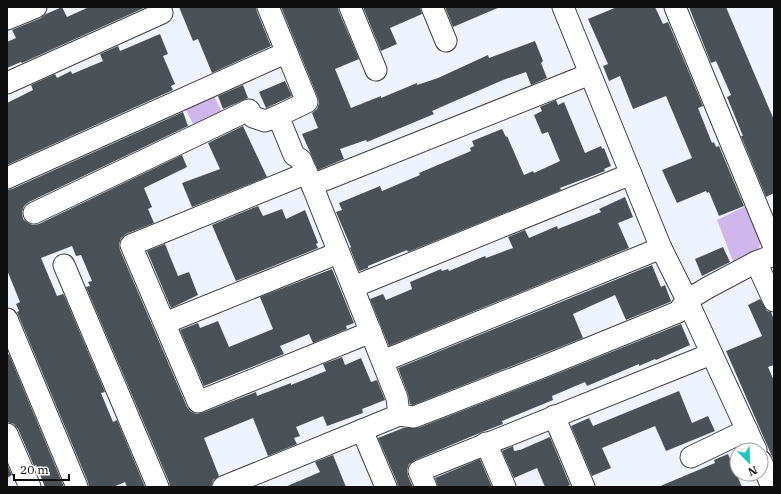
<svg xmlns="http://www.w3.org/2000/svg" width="781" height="494" viewBox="0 0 781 494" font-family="'IBM Plex Serif',serif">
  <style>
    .green { fill: #cfb7eb }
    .building { fill: #4a5257 }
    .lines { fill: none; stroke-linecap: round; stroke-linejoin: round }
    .minor-casing { stroke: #414141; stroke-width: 23 }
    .minor { stroke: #fff; stroke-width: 21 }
  </style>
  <rect width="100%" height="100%" fill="#eff2ff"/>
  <!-- green -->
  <g class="green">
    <path d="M211,90L223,114L195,128L183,104Z"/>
    <path d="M748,205L762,239L757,252L734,264L717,220Z"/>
  </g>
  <!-- building -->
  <g class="building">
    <path d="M62,7L67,17L89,7H146L22,63L21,62L7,68V42L16,38L12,30L41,18L46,14Z"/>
    <path d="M179,7H256L257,12L271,46L212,73L198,39L193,41Z"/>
    <path d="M281,7H338L339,12L359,59L335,69L351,108L381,96V98L417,83V85L438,78L488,55L489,58L535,41L543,61L541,63L547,78L531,85L526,72L503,80L432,111L434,114L367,142L366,140L340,149L344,159L318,170L302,134L318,128L312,113L317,109L319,103L318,98Z"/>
    <path d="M363,7H420L422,14L390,28L397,44L381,51Z"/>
    <path d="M445,7H500L453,27Z"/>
    <path d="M617,7H655L663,24L668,22L703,106L698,108L712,143L714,142L716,147L719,146L744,206L719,216L709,192L707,193L706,191L677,203L662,170L692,158L666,96L633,109L620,76L609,81L603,66L608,64L588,19Z"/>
    <path d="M689,7H726L774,120V193L766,197L741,136H743L727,97L731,95L716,61L711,63Z"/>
    <path d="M160,34L168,54L163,56L175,84L171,86L173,90L7,165V103L33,90L31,85L55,74L57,78L71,71L72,74L103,61L100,54L118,46L120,51Z"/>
    <path d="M285,81L292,96L266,108L259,92Z"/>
    <path d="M243,85L248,98L223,109L218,96Z"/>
    <path d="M556,100L558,105L564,102L585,153L601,146L602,149L604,148L611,166L604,169L605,171L560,188L561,190L408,252L407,250L368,266V268L359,271L350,248L351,247L336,212L342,210L339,203L380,186L382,191L420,175L419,173L471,151L470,148L474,146L472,141L502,129L506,137L507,136L524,175L533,171L534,173L560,161L548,132L542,134L534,115L542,111L540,107Z"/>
    <path d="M183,112L188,126L29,202L24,206L22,212L23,219L28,223L33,225L39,224L182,155L187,167L144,188L152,207L148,209L154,223L126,234L121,238L119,244L120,250L187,407L190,411L196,414L202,413L256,392L257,396L291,383V385L326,371L323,364L342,357L345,365L361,358L371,382L377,380L385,400L362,409L363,413L327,426L323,416L296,427L300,436L294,438L297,444L268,456L253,418L204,438L219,476L213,480L211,487H170L169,482L86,287L90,286L88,282L92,281L81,255L76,256L72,246L41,258L57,296L63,294L64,295L105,392L101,393L113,422L117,420L145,487H127L125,482L113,487H89L88,482L17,312L19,311L16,304L20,302L7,270V190L12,189Z"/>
    <path d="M243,126L267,177L192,207L182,183L220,169L208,143Z"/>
    <path d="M625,197L633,217L618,223L629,248L389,346L370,299L383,294L386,300L412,289L410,282L441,269L442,271L448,269L449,271L485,256L486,258L513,248L508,237L525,230L529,238L557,226L558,229L601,212L599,209Z"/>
    <path d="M258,206L263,216L282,209L286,219L305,210L318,243L316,244L318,248L236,281L212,225Z"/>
    <path d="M165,244L178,276L189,272L198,295L171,308L147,251Z"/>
    <path d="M723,247L730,262L702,276L695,259Z"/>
    <path d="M652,265L661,287L665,285L671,301L670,302L626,320L615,295L573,314L583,338L413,405L410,404L408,394L398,368Z"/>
    <path d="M332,269L354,323L346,326L347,329L313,343L309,334L280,346L284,354L204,386L180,330L198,323L200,328L218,321L229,347L273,329L260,297Z"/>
    <path d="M760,299L767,311L771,312L774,320V365L768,367L774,381V461L726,351L762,336L748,305Z"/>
    <path d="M681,324L690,345L656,360L655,359L639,366V364L587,386L585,382L552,396L553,400L502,421L503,424L482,432L415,460L409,464L407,470L408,476L413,487H398L397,482L378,438L403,428H418L549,377Z"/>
    <path d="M9,354L64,487H45L36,465L34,466L18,429L14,424L7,422V355Z"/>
    <path d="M679,391L692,423L708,416L715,431L666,451L655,426L602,448L611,468L592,476L571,426L589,418L593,426Z"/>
    <path d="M550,437L570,485L566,487H545L537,468L514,478L502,451L513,446L514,451L520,450Z"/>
    <path d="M728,454L742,487H658L715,463L714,460Z"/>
    <path d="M333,455L346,487H285L320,472L315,462Z"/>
    <path d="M480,459L492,487H438L435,478Z"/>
    <path d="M7,464L12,475L7,478Z"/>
  </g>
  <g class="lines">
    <!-- minor casing -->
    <g class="minor-casing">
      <g id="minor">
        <path d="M350,7L376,70"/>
        <path d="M432,7L446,41"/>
        <path d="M563,7L661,248L687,300L756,450"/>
        <path d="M675,7L774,247"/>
        <path d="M7,19L36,7"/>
        <path d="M287,53L307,102L278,116L294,155L301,160L312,185"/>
        <path d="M7,83L162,13L160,7"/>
        <path d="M307,173L131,245L198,402L371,332"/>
        <path d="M7,178L274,58L287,53L268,7"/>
        <path d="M34,213L249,110L253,117L265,121L278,116"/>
        <path d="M756,262L774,301"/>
        <path d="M64,265L158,487"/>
        <path d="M353,287L631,174"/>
        <path d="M7,319L77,487"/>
        <path d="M165,323L338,253"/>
        <path d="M383,361L661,248"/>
        <path d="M399,415L397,398L312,185L590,74"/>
        <path d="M554,416L584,487"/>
        <path d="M362,430L386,487"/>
        <path d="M7,434L30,487"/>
        <path d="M486,443L505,487"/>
        <path d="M691,457L747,430"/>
        <path d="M761,461L772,487"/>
        <path d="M223,487L399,415L414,417L545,366L678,312L687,300L709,287L756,262L774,255"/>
        <path d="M426,487L419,471L711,354"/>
      </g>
    </g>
    <!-- minor -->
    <use href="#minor" class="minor"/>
  </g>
  <!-- border -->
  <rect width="781" height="494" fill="none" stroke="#0e0e0e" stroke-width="16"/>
  <!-- north arrow -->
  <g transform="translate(749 462) rotate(157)"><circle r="19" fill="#ffffff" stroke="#9f9f9f"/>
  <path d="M0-3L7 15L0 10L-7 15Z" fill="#1fc5ba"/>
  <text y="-6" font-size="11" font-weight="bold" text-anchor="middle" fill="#0e0e0e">N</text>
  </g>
  <!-- scale -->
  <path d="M14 474v6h55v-6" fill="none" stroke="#0e0e0e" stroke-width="2"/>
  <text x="20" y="474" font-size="12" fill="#0e0e0e" stroke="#ffffff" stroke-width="3" paint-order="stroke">20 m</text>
</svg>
